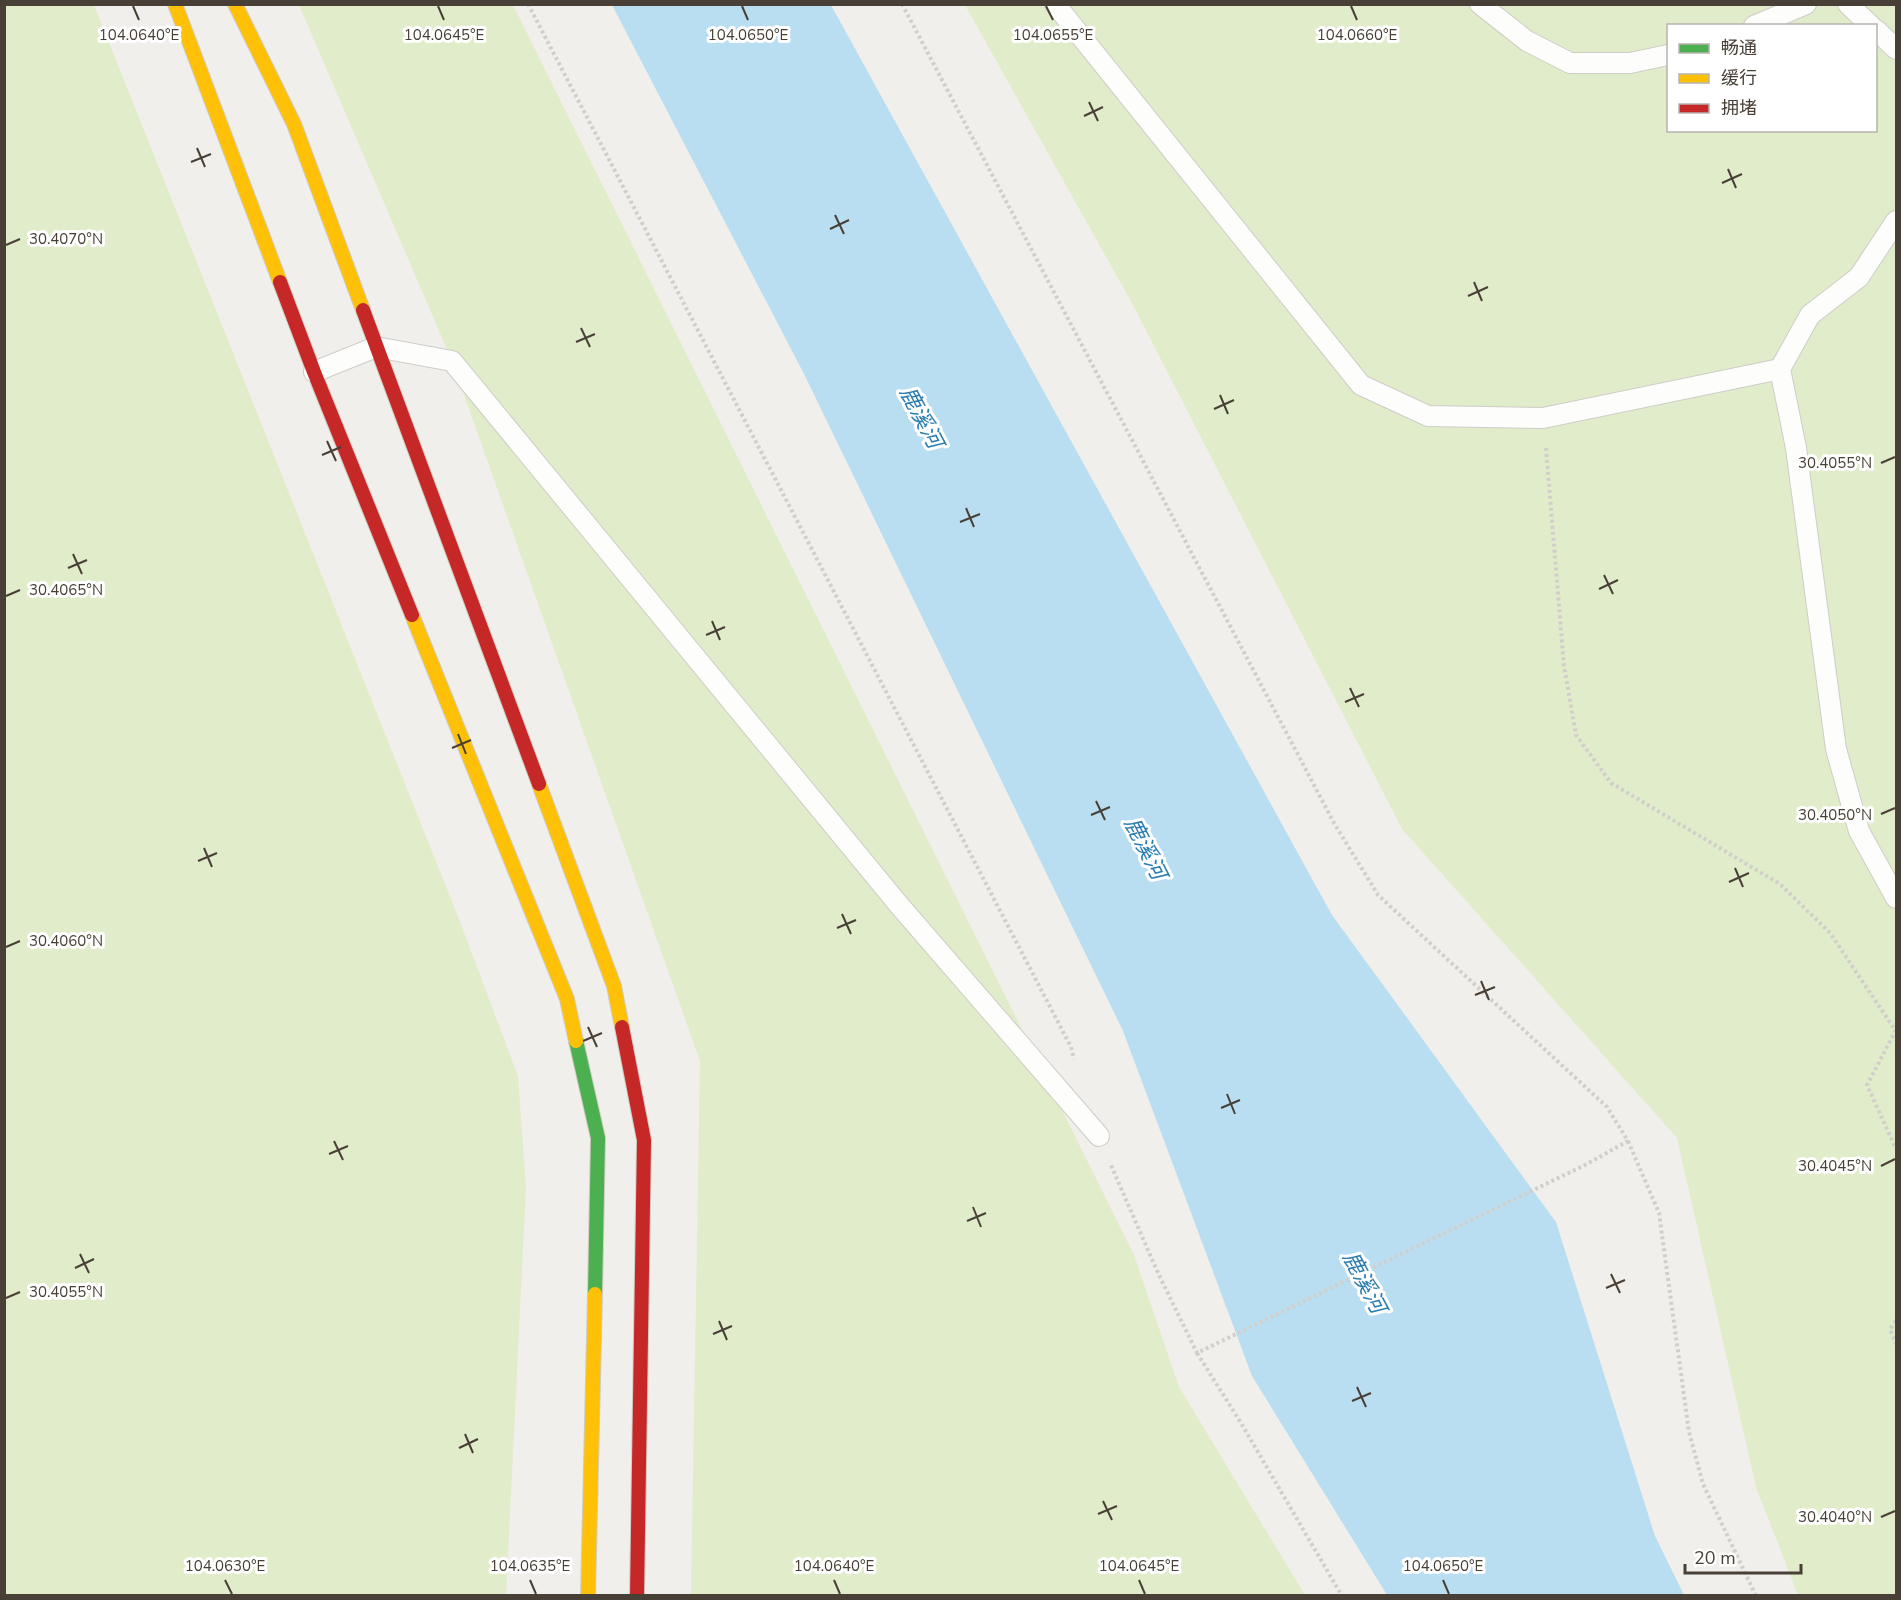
<svg xmlns="http://www.w3.org/2000/svg" width="1901" height="1600" viewBox="0 0 1901 1600" font-family="'Nunito Sans','Noto Sans SC',sans-serif">
  <style>
    .green { fill: #e0ecca; fill-rule: evenodd }
    .water { fill: #badef1 }
    .lines { fill: none; stroke-linecap: round; stroke-linejoin: round }
    .lane-casing { stroke: #cfcdc8; stroke-width: 22 }
    .fast-casing { stroke: #d1ccc2; stroke-width: 16 }
    .slow-casing { stroke: #d1ccc2; stroke-width: 16 }
    .jam-casing { stroke: #d1ccc2; stroke-width: 16 }
    .path { stroke: #d2cfcb; stroke-width: 4; stroke-dasharray: 3 3; stroke-linecap: butt }
    .lane { stroke: #fdfdfc; stroke-width: 20 }
    .fast { stroke: #4caf50; stroke-width: 14 }
    .slow { stroke: #ffc107; stroke-width: 14 }
    .jam { stroke: #c62828; stroke-width: 14 }
    .ticks { fill: none; stroke: #484036; stroke-width: 2 }
    .labels { text-anchor: middle; stroke-width: 6; stroke-linejoin: round; paint-order: stroke }
    .water-label { font-size: 22px; font-style: italic; fill: #297db1; stroke: #fff }
    .ticks-label { font-size: 15px; text-anchor: middle; fill: #484036; stroke: #fff; stroke-width: 6; stroke-linejoin: round; paint-order: stroke }
  </style>
  <rect width="100%" height="100%" fill="#f1efeb"/>
  <!-- green -->
  <g class="green">
    <path d="M5,4L94,5L459,919L518,1076L526,1188L506,1595H5Z"/>
    <path d="M299,5H513L1134,1255L1179,1387L1305,1595H691L700,1061L452,361Z"/>
    <path d="M965,5H1896V1595H1798L1756,1487L1677,1138L1402,829L1133,305ZM1668,26H1876V130H1668Z"/>
  </g>
  <!-- water -->
  <path class="water" d="M612,5H831L1332,915L1556,1222L1655,1536L1684,1595H1387L1252,1376L1123,1031L804,374Z"/>
  <g class="lines">
    <!-- lane casing -->
    <g class="lane-casing">
      <g id="lane">
        <path d="M1055,4L1361,385L1428,416L1543,418L1780,369"/>
        <path d="M1480,4L1527,41L1570,63H1630L1668,55"/>
        <path d="M1848,4L1871,26"/>
        <path d="M1754,26L1806,4"/>
        <path d="M1876,30L1896,49"/>
        <path d="M1896,221L1859,277L1810,315L1780,369L1796,448L1836,749L1859,831L1896,898"/>
        <path d="M314,372L376,347L452,361L899,905L1099,1136"/>
      </g>
    </g>
    <!-- fast casing -->
    <g class="fast-casing">
      <path id="fast" d="M576,1041L598,1138L595,1294"/>
    </g>
    <!-- slow casing -->
    <g class="slow-casing">
      <g id="slow">
        <path d="M175,4L280,282"/>
        <path d="M235,4L294,124L363,310"/>
        <path d="M412,615L567,999L576,1041"/>
        <path d="M539,784L614,986L622,1027"/>
        <path d="M588,1596L595,1294"/>
      </g>
    </g>
    <!-- jam casing -->
    <g class="jam-casing">
      <g id="jam">
        <path d="M280,282L314,372L412,615"/>
        <path d="M363,310L539,784"/>
        <path d="M622,1027L644,1140L637,1596"/>
      </g>
    </g>
    <!-- path -->
    <g class="path">
      <path d="M528,4L1071,1047L1074,1059"/>
      <path d="M902,4L1334,823L1378,895L1607,1107L1628,1141L1585,1165L1197,1353L1158,1273L1110,1163"/>
      <path d="M1546,448L1564,666L1576,735L1611,783L1780,884L1830,933L1895,1030"/>
      <path d="M1896,1030L1867,1085L1896,1149"/>
      <path d="M1628,1141L1659,1213L1689,1432L1703,1484L1756,1596"/>
      <path d="M1896,1321L1890,1329L1896,1344"/>
      <path d="M1197,1353L1241,1423L1342,1596"/>
    </g>
    <!-- lane -->
    <use href="#lane" class="lane"/>
    <!-- fast -->
    <use href="#fast" class="fast"/>
    <!-- slow -->
    <use href="#slow" class="slow"/>
    <!-- jam -->
    <use href="#jam" class="jam"/>
  </g>
  <!-- ticks -->
  <path class="ticks" d="M133,6L139,20M438,6L444,20M742,6L748,20M1046,6L1053,20M1351,6L1357,20M1089,102L1098,121M1084,116L1103,107M197,148L205,167M191,162L211,154M1728,169L1736,188M1722,183L1742,174M835,215L844,234M830,229L849,220M6,245L20,239M1474,282L1482,301M1468,296L1488,287M581,328L590,347M576,342L595,334M1220,395L1228,414M1214,409L1234,400M327,441L336,461M322,455L341,447M1881,463L1895,457M966,508L974,527M960,522L980,514M73,554L82,574M68,568L87,560M1604,575L1613,594M1599,589L1618,580M6,596L20,590M712,621L720,640M706,635L725,627M1350,688L1359,707M1345,702L1364,694M458,734L466,754M452,748L471,740M1096,801L1105,820M1881,814L1895,808M1091,815L1110,807M204,848L212,867M198,861L217,853M1735,868L1743,887M1729,882L1749,873M842,914L851,934M837,928L856,920M6,947L20,941M1481,981L1489,1000M1475,995L1495,987M588,1027L597,1047M583,1041L602,1033M1227,1094L1235,1114M1221,1108L1240,1100M334,1141L343,1160M329,1154L348,1146M1881,1166L1895,1159M973,1207L981,1227M967,1221L986,1213M80,1254L89,1273M75,1268L94,1259M1611,1274L1620,1293M1606,1288L1625,1280M6,1298L20,1292M719,1321L727,1340M713,1334L732,1326M1357,1387L1366,1407M1352,1401L1371,1393M465,1434L473,1453M459,1448L478,1439M1103,1501L1112,1520M1098,1514L1117,1506M1881,1517L1895,1511M225,1580L232,1594M530,1580L536,1594M834,1580L840,1594M1139,1580L1145,1594M1443,1580L1449,1594"/>
  <g class="labels">
    <!-- water labels -->
    <g class="water-label">
      <text transform="translate(922 417) rotate(62)" y="8">鹿溪河</text>
      <text transform="translate(1146 848) rotate(63)" y="8">鹿溪河</text>
      <text transform="translate(1365 1282) rotate(62)" y="8">鹿溪河</text>
    </g>
  </g>
  <g class="ticks-label">
    <text x="1357" y="40">104.0660°E</text>
    <text x="139" y="40">104.0640°E</text>
    <text x="444" y="40">104.0645°E</text>
    <text x="748" y="40">104.0650°E</text>
    <text x="1053" y="40">104.0655°E</text>
    <text x="66" y="244">30.4070°N</text>
    <text x="1835" y="468">30.4055°N</text>
    <text x="66" y="595">30.4065°N</text>
    <text x="1835" y="820">30.4050°N</text>
    <text x="66" y="946">30.4060°N</text>
    <text x="1835" y="1171">30.4045°N</text>
    <text x="66" y="1297">30.4055°N</text>
    <text x="1835" y="1522">30.4040°N</text>
    <text x="225" y="1571">104.0630°E</text>
    <text x="530" y="1571">104.0635°E</text>
    <text x="834" y="1571">104.0640°E</text>
    <text x="1139" y="1571">104.0645°E</text>
    <text x="1443" y="1571">104.0650°E</text>
  </g>
  <!-- border -->
  <rect width="1901" height="1600" fill="none" stroke="#484036" stroke-width="12"/>
  <!-- legend -->
  <rect x="1667" y="24" width="210" height="108" fill="#ffffff" stroke="#b6b3af" stroke-width="1.5"/>
  <rect x="1679" y="44" width="30" height="9" fill="#4caf50" stroke="#b6b3af" stroke-width="1.5"/>
  <text x="1721" y="54" font-size="18" fill="#484036">畅通</text>
  <rect x="1679" y="74" width="30" height="9" fill="#ffc107" stroke="#b6b3af" stroke-width="1.5"/>
  <text x="1721" y="84" font-size="18" fill="#484036">缓行</text>
  <rect x="1679" y="104" width="30" height="9" fill="#c62828" stroke="#b6b3af" stroke-width="1.5"/>
  <text x="1721" y="114" font-size="18" fill="#484036">拥堵</text>
  <!-- scale -->
  <path d="M1685 1564v9h116v-9" fill="none" stroke="#484036" stroke-width="3"/>
  <text x="1694" y="1564" font-size="18" fill="#484036" stroke="#ffffff" stroke-width="4.5" paint-order="stroke">20 m</text>
</svg>
